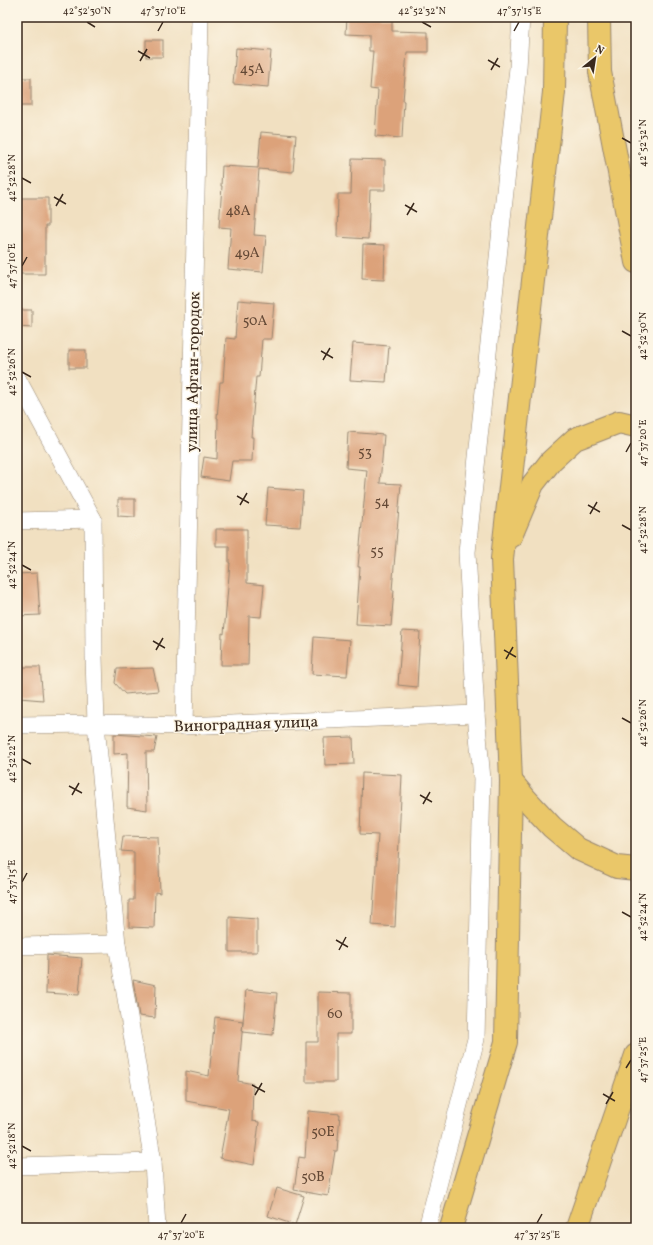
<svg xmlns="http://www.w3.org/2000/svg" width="653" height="1245" viewBox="0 0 653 1245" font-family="Vollkorn,serif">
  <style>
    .building { fill: #dca27a }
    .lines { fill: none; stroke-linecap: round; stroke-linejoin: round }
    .street-casing { stroke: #968570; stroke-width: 18 }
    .primary-casing { stroke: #968570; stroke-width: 24 }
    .street { stroke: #fff; stroke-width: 17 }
    .primary { stroke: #eac769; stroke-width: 22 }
    .ticks { fill: none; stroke: #3b2a1e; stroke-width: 1.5 }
    .labels { text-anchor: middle; stroke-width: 3; stroke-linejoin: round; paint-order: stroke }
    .number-label { font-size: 14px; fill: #634835 }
    .street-label { font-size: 16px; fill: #3b2a1e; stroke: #fcf5e5 }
    .neatline { fill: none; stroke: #3b2a1e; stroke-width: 1.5 }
    .ticks-label { font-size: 10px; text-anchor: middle; fill: #3b2a1e }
  </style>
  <rect width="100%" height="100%" fill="#fcf5e5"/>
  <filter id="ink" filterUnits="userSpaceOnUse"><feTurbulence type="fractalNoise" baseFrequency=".025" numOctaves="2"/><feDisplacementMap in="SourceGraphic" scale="8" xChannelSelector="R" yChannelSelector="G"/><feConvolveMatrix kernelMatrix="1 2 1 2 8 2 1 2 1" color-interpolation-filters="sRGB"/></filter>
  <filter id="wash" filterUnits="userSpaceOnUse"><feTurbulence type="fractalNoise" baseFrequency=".012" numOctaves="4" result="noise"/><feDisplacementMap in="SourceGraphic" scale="16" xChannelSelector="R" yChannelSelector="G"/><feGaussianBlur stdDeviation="0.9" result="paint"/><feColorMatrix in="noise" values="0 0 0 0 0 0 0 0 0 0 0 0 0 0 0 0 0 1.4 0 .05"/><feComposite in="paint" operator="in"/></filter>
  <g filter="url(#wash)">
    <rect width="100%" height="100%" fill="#f1e0c1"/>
    <g id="blocks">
      <!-- building -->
      <g class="building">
        <path d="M347,17H392V31L428,32V52H407L403,101H404L402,138L375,136L378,90L370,89L373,51H369V35L346,34Z"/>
        <rect x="146" y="40" width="17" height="17"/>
        <path d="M236,48L271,51L268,87L233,84Z"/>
        <rect x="17" y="78" width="14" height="28"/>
        <path d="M261,132L296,135L293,172L259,169L254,235L266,236L263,272L228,269L231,228L219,227L222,186H221L222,166L258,168Z"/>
        <path d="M352,159L385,160V190H370L368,239L337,237L338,194H351Z"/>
        <path d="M19,198H48V226H45V274H17V246H19Z"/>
        <path d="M363,244L385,245L384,280L362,279Z"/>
        <path d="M238,300L274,303L271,339H262L259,377H256L251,437H253L252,461H232L229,481L201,477L204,457L217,459L218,418H217L220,382H223L226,338L235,339Z"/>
        <path d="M17,310H32V328L17,327Z"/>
        <path d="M353,343L389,346L386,382L350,380Z"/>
        <rect x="69" y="350" width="17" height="18"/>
        <path d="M348,432L384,435L380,483L401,484L392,590H394L391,626L356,624L360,567H358L367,470L346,468Z"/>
        <path d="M268,488L303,491L300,527L265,525Z"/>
        <path d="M118,499H135V517L118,516Z"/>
        <path d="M216,529H247V583L264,585L261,617L249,616L248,665H221L222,633L224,634L230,563H229V546H216Z"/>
        <path d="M37,573L40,615L17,616V574Z"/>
        <path d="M402,631L420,632L417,687L398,685Z"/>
        <path d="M314,637L350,640L347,676L312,674Z"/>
        <path d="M17,667H40L43,700L19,698Z"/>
        <path d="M153,668L158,691L125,694L115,683L117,669Z"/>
        <path d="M114,734L157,737L154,752H146L147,810L127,807L128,753L114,754Z"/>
        <path d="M353,737L354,764L325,765L324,738Z"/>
        <path d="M362,773L402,775L395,927L372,925L378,835L360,834Z"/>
        <path d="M123,836L158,837L160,893L155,892L154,928L129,927V900H134V852L121,851Z"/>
        <path d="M229,917L257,919V952H229Z"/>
        <path d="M47,955L82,958L79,995L46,993Z"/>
        <path d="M133,980L156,985L155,1018L139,1016Z"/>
        <path d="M246,990L277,993L273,1035L242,1032Z"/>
        <path d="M318,992L351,993V1034H336V1082H306V1042H318Z"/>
        <path d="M215,1017L243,1021L238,1081L253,1084L252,1121L259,1122L254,1165L220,1158L229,1109L186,1101V1071L209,1076Z"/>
        <path d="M308,1111L340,1114L337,1151H335L328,1196L294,1190L299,1157L305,1158Z"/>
        <path d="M277,1188L304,1196L295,1225L268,1216Z"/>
      </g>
    </g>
  </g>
  <g filter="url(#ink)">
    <use href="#blocks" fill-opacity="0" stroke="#968570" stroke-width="1"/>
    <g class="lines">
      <!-- street casing -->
      <g class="street-casing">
        <g id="street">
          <path d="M17,378L93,519L94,657L96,724L117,944L153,1162L157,1228"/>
          <path d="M17,521L93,519"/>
          <path d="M17,725L96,724L184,726L476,714"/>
          <path d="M184,726L200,17"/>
          <path d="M17,946L117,944"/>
          <path d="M17,1166L153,1162"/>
          <path d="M427,1228L476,1039L482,779L476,714L467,552L518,68L521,17"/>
        </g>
      </g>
      <!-- primary casing -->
      <g class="primary-casing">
        <g id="primary">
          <path d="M599,17L600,72L636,262"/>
          <path d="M511,536L533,484L551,461L575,439L619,422L636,426"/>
          <path d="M511,781L526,799L552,827L578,849L617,867L636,869"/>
          <path d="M451,1228L506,1042L511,781L502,559L554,92L555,17"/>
          <path d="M577,1228L636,1055"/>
        </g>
      </g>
      <!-- street -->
      <use href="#street" class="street"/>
      <!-- primary -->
      <use href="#primary" class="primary"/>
    </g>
  </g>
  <!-- ticks -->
  <path class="ticks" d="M87,22L95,27M422,22L431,27M158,31L163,22M514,31L519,22M138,51L150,58M488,60L500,67M140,61L147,49M491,70L498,58M622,138L631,143M22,178L31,183M54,197L66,204M405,205L417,212M56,206L63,194M407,215L414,203M22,266L27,257M622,331L631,336M321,351L333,358M323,360L330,348M22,372L31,377M626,452L631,443M237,496L249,503M240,505L247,493M588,505L600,512M590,514L597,502M622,525L631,530M22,565L31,570M153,641L165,648M156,650L163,638M504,650L516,657M506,659L513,647M622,718L631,723M22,759L31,764M69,786L82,793M72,795L79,783M420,795L432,802M423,804L430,792M22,882L27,873M622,912L631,917M336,940L348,947M339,950L346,937M626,1068L631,1060M252,1085L265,1092M603,1094L615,1101M255,1095L262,1083M606,1104L613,1092M22,1146L31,1151M181,1223L186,1214M537,1223L542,1214"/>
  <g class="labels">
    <!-- number labels -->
    <g class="number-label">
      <text x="252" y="73">45А</text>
      <text x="238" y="215">48А</text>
      <text x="247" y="257">49А</text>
      <text x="255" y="325">50А</text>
      <text x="365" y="456">53</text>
      <text x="382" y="506">54</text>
      <text x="377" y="555">55</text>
      <text x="335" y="1018">60</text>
      <text x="323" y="1136">50Е</text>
      <text x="313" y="1181">50В</text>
    </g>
    <!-- street labels -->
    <g class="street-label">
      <text transform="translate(192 372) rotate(-89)" y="6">улица Афган-городок</text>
      <text transform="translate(246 723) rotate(-2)" y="6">Виноградная улица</text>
    </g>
  </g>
  <!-- margin -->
  <rect width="653" height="1245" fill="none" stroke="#fcf5e5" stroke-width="44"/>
  <!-- north arrow -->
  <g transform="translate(595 58) rotate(30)" stroke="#fcf5e5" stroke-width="3" paint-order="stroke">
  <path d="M0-3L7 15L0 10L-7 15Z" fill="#3b2a1e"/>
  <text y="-6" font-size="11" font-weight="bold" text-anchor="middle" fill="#3b2a1e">N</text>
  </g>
  <rect x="22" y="22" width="609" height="1201" class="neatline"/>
  <g class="ticks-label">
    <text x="87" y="14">42°52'30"N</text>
    <text x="163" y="14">47°37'10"E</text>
    <text x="422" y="14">42°52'32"N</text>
    <text x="519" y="14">47°37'15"E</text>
    <text transform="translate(642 143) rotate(-90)" y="4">42°52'32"N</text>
    <text transform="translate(11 178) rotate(-90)" y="4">42°52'28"N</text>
    <text transform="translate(11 266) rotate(-90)" y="4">47°37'10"E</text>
    <text transform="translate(642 336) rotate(-90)" y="4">42°52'30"N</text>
    <text transform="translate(11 372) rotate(-90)" y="4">42°52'26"N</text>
    <text transform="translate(642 443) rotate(-90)" y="4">47°37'20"E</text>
    <text transform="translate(642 530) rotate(-90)" y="4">42°52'28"N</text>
    <text transform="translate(11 565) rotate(-90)" y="4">42°52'24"N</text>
    <text transform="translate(642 723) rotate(-90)" y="4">42°52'26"N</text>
    <text transform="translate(11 759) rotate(-90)" y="4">42°52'22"N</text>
    <text transform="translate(11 882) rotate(-90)" y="4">47°37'15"E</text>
    <text transform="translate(642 917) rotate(-90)" y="4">42°52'24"N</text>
    <text transform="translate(642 1060) rotate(-90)" y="4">47°37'25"E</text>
    <text transform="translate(11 1146) rotate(-90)" y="4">42°52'18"N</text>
    <text x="181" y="1238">47°37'20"E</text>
    <text x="537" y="1238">47°37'25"E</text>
  </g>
</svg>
